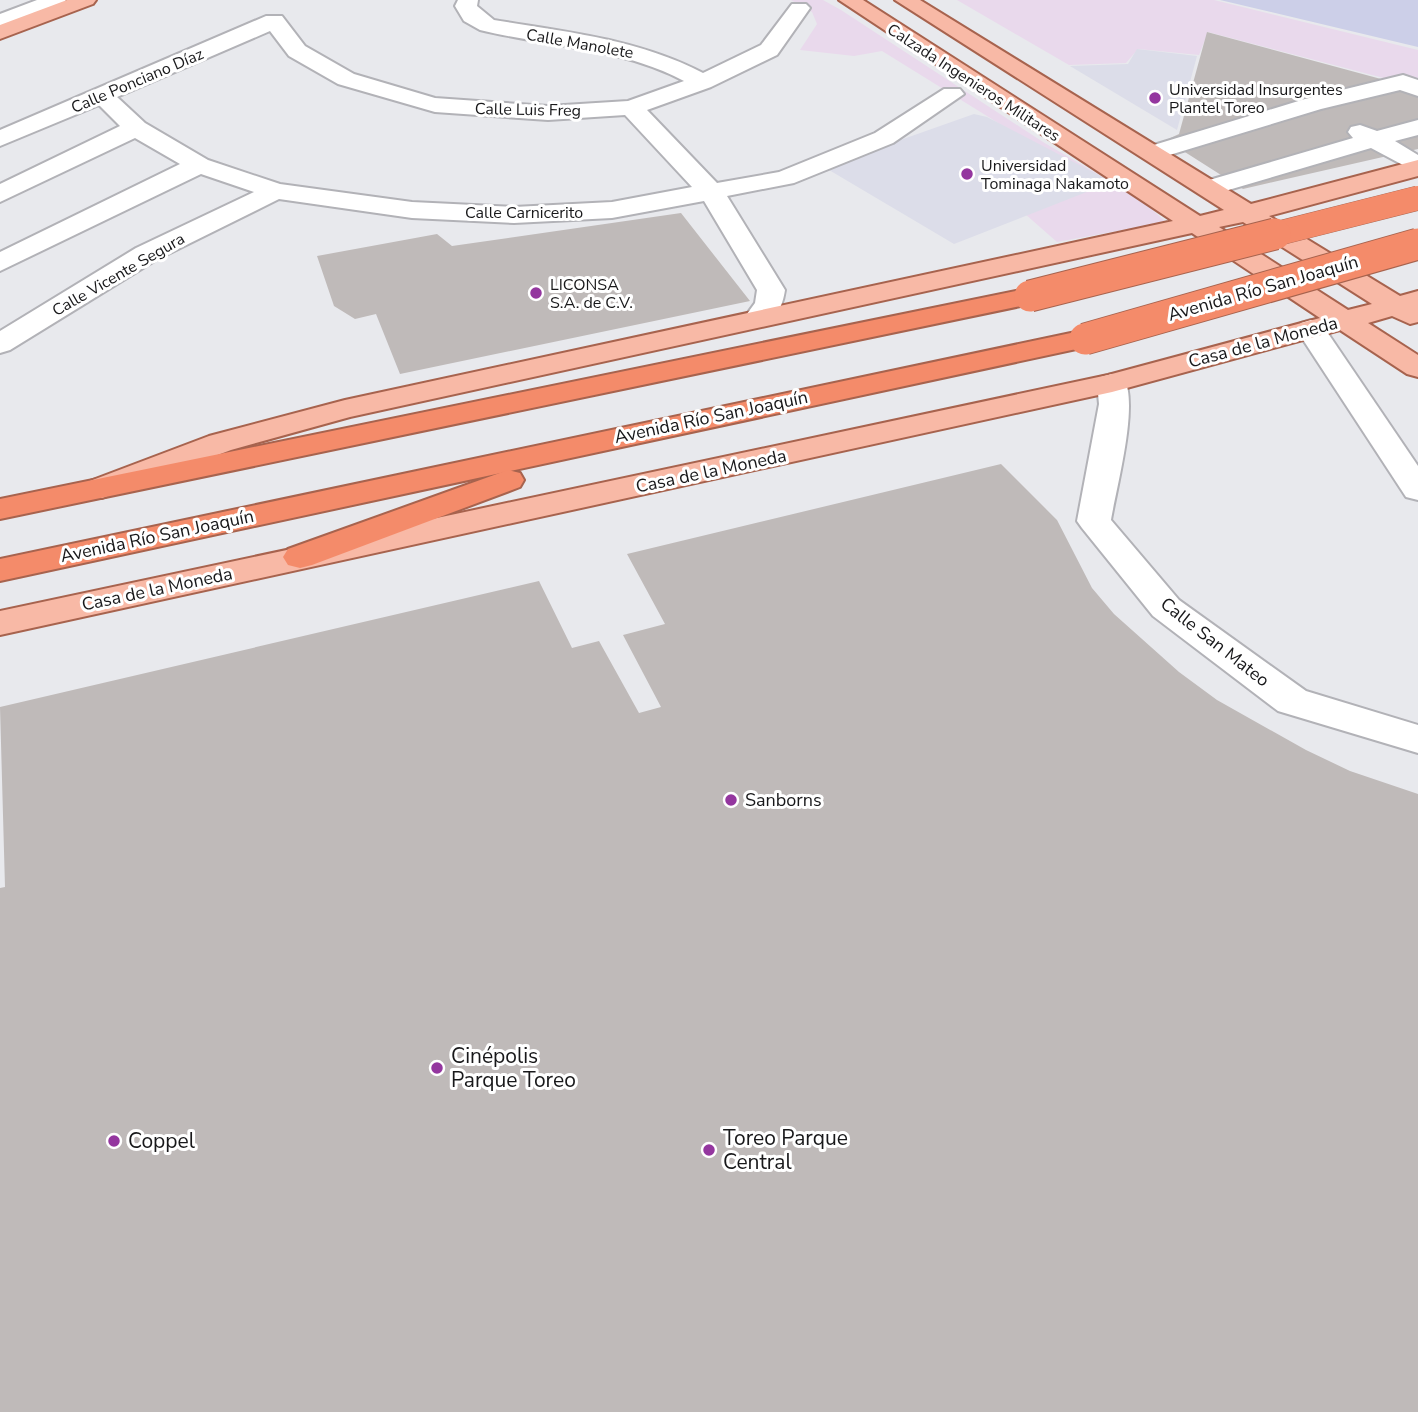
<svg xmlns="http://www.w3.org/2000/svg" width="1418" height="1412" viewBox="0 0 1418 1412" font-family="'Nunito Sans',sans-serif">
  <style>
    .commercial { fill: #e9d9ec }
    .built { fill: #dcdde9 }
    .green { fill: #cccfe8 }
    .building { fill: #bfbab9 }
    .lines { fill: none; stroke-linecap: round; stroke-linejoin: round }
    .minor-casing { stroke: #b2b2b7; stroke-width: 4 }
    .major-casing { stroke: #a7634e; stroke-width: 4 }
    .highway-casing { stroke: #a7634e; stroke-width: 4 }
    .minor { fill: #fff; fill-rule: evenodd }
    .major { fill: #f8b9a6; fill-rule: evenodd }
    .highway { fill: #f48b6a; fill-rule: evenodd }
    .highway-bridge-far1-casing { stroke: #a7634e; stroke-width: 25; stroke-linecap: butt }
    .highway-bridge-casing { stroke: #a7634e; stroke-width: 33; stroke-linecap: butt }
    .highway-bridge-far1 { stroke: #f48b6a; stroke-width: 24 }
    .highway-bridge { stroke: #f48b6a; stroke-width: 31 }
    .poi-dot { fill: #94369f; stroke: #fff; stroke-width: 2.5 }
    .labels { text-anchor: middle; stroke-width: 6; stroke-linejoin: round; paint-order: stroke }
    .far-street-label { font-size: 16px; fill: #18181a; stroke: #fff }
    .far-poi-label { font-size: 16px; fill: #18181a; stroke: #fff; text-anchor: start }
    .street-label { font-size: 18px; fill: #18181a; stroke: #fff }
    .poi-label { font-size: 18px; fill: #18181a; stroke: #fff; text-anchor: start }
    .near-poi-label { font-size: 21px; fill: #18181a; stroke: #fff; text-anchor: start }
  </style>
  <rect width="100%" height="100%" fill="#e8e9ed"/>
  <!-- commercial -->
  <g class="commercial">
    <path d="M791,0H823L841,10L1043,142L1140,199L1166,222L1057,242L1016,206L1092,181L882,51L854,56L800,50L817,24L812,12Z"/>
    <path d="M957,0H1214L1418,50V87L1208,32L1199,55L1138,49L1126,63L1069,65Z"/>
  </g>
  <!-- built -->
  <g class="built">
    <path d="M1137,49L1197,56L1177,130L1070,66L1128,64Z"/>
    <path d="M974,114L987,117L1112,182L954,244L824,167Z"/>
  </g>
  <!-- green -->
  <path class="green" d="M1220,0H1418V47Z"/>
  <!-- building -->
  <g class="building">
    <path d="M1207,32L1418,89V149L1243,189L1166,140L1179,134Z"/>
    <path d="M681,213L750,301L400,374L376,314L355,319L334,306L317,256L437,234L452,246Z"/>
    <path d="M1001,464L1057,520L1092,588L1114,614L1179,672L1217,700L1306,750L1350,771L1418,794V1412H0V888L5,887L0,707L539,581L572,648L599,641L639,713L661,707L623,635L665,624L627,554Z"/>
  </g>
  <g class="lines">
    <!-- minor casing -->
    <g class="minor-casing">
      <g id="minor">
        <path d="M37,0H66L63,4L0,28V14Z"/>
        <path d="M458,0H478L477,6L494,20C566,32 638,39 703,73L761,45L792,4H806L810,8L777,55L711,87L647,110L717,183L779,172L875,133L944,89H960L964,94L893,143L794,183L727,196L785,290C782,311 771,330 748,324L744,318L755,303L757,290L704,201L612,218L514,223L412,218L279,199L156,260L10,350L0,353V331L136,248L254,192L201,174L0,271V252L180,164L135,138L0,202V184L120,126L99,105L0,146V130L266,16H282L305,46L354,74L435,98L548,106L628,101L684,81C620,47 550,47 480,30L464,21L455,6ZM270,31L289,56L338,84L435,112L548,120L625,115L692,187L612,202L514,207L412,202L280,184L208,160L145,123L117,97Z"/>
        <path d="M1403,75L1418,80V96L1400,90L1321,109L1153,160L1144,158L1141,153L1144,148L1305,99Z"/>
        <path d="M1418,120V135L1395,141L1418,155V173L1371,148L1208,196L1199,193L1195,188L1199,183L1353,138L1348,132L1351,127L1360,125L1377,131Z"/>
        <path d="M1311,320L1321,323L1418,466V500L1406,497L1296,329L1301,323Z"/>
        <path d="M1112,374L1123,377C1140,401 1116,489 1111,520L1179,600L1306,691L1418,725V753L1278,711L1153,616L1082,528L1077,521L1099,404L1097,383L1101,377Z"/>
      </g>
    </g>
    <!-- major casing -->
    <g class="major-casing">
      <g id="major">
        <path d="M67,0H96L93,4L0,39V25Z"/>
        <path d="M839,0H863L1200,216L1224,210L895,0H920L1251,204L1418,160V176L1269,216L1400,296L1418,291V322L1410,324L1392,316L1368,323L1418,355V377L1407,374L1340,330L1112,392L0,635V611L1108,375L1320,318L1192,233L350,417L231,450L102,498L90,495L85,488L90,481L209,436L345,400L1173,221ZM1243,222L1372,304L1348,310L1219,227Z"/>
      </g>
    </g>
    <!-- highway casing -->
    <g class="highway-casing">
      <g id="highway">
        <path d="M1030,288L1040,290L1044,296L1040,302L0,519V499Z"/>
        <path d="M1085,330L1095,333L1100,339L1095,345L0,581V559Z"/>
        <path d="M508,470L520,473L524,480L520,487L312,565L300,568L288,565L283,557L288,549Z"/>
      </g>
    </g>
    <!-- minor -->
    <use href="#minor" class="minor"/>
    <!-- major -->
    <use href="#major" class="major"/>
    <!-- highway -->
    <use href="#highway" class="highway"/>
    <!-- highway-bridge-far1 casing -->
    <g class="highway-bridge-far1-casing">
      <path id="highway-bridge-far1" d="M1268,236L1418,198"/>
    </g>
    <!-- highway-bridge casing -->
    <g class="highway-bridge-casing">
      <g id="highway-bridge">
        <path d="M1030,296L1275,234"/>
        <path d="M1085,339L1418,244"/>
      </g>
    </g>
    <!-- highway-bridge-far1 -->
    <use href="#highway-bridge-far1" class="highway-bridge-far1"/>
    <!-- highway-bridge -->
    <use href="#highway-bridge" class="highway-bridge"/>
  </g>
  <!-- markers -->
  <g class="poi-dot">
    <circle cx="1155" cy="98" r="7"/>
    <circle cx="967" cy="174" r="7"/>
    <circle cx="536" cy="293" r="7"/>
    <circle cx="731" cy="800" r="7"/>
    <circle cx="437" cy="1068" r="7"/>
    <circle cx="114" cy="1141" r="7"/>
    <circle cx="709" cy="1150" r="7"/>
  </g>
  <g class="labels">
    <!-- far-street labels -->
    <g class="far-street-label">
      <text transform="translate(580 43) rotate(10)" y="6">Calle Manolete</text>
      <text transform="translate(137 80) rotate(-23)" y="6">Calle Ponciano Díaz</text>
      <text transform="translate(974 82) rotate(33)" y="6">Calzada Ingenieros Militares</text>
      <text transform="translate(528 109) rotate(1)" y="6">Calle Luis Freg</text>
      <text x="524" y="218">Calle Carnicerito</text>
      <text transform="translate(118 274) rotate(-30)" y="6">Calle Vicente Segura</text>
    </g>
    <!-- far-poi labels -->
    <g class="far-poi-label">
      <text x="1169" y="95">Universidad Insurgentes<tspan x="1169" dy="18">Plantel Toreo</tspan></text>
      <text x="981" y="171">Universidad<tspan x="981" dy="18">Tominaga Nakamoto</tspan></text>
      <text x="550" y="290">LICONSA<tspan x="550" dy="18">S.A. de C.V.</tspan></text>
    </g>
    <!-- street labels -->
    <g class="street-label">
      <text transform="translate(1263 288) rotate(-16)" y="6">Avenida Río San Joaquín</text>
      <text transform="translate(1263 342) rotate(-15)" y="6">Casa de la Moneda</text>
      <text transform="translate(711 417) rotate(-12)" y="6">Avenida Río San Joaquín</text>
      <text transform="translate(711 471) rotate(-12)" y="6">Casa de la Moneda</text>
      <text transform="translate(157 536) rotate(-12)" y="6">Avenida Río San Joaquín</text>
      <text transform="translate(157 589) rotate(-12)" y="6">Casa de la Moneda</text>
      <text transform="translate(1215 642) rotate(38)" y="6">Calle San Mateo</text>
    </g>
    <!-- poi labels -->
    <g class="poi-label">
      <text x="745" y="806">Sanborns</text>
    </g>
    <!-- near-poi labels -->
    <g class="near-poi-label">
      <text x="451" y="1063">Cinépolis<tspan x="451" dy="24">Parque Toreo</tspan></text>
      <text x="723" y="1145">Toreo Parque<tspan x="723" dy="24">Central</tspan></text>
      <text x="128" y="1148">Coppel</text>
    </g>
  </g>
</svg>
